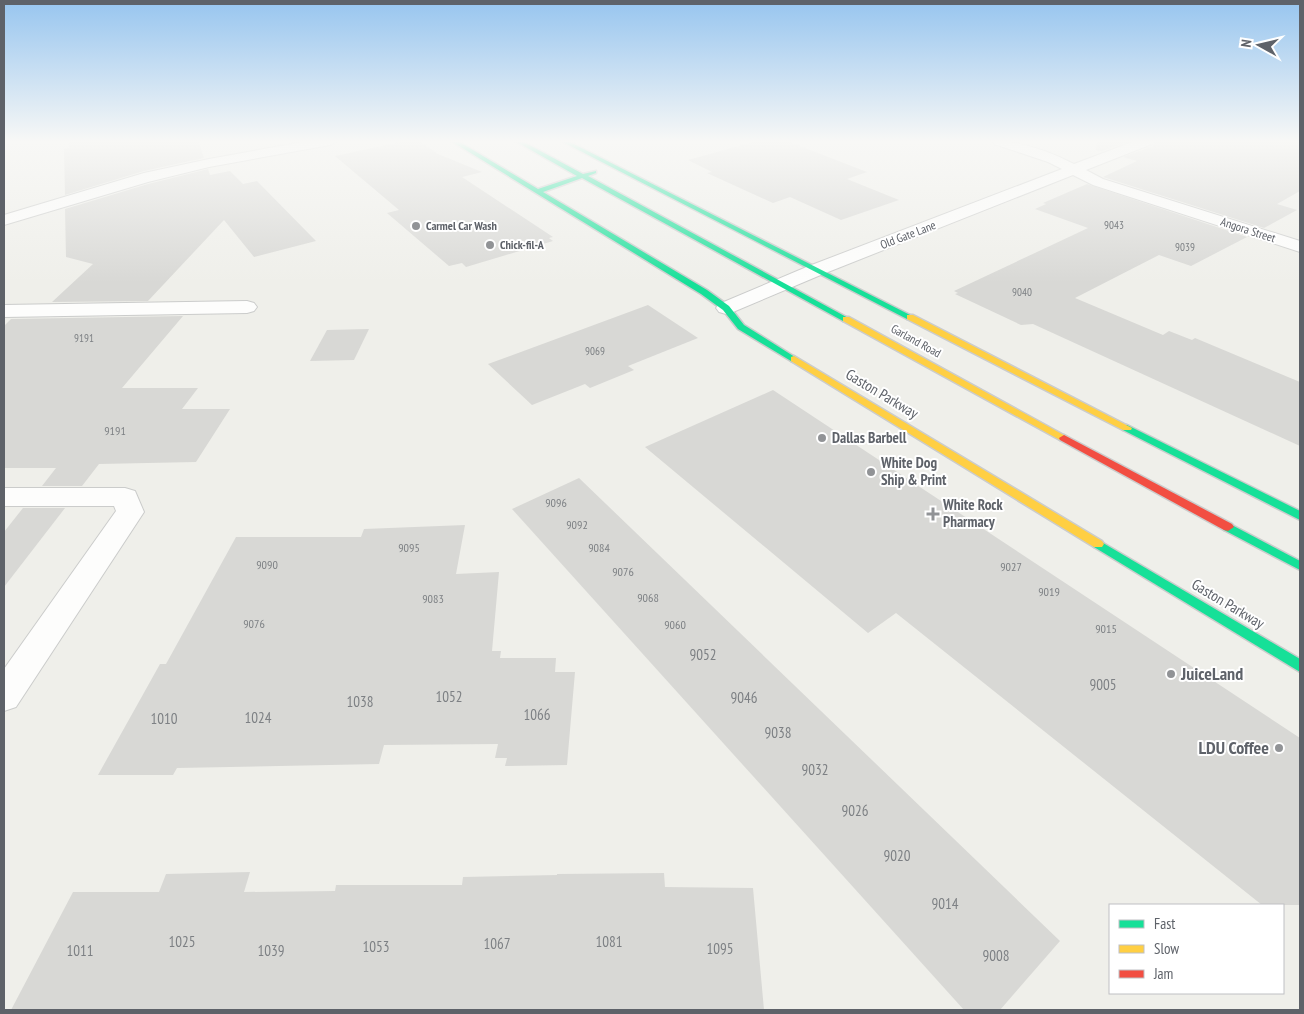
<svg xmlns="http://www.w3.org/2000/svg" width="1304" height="1014" viewBox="0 0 1304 1014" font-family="'PT Sans Narrow',sans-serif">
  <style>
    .building { fill: #d8d8d5 }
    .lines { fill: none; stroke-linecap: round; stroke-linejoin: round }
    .street-casing { stroke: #cbcccb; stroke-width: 2 }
    .fast-casing { stroke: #cbcccc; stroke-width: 3 }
    .slow-casing { stroke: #cbcccc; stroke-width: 3 }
    .jam-casing { stroke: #cbcccc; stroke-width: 3 }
    .street { fill: #fdfdfc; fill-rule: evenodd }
    .fast { fill: #16e098; fill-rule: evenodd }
    .slow { fill: #ffcf43; fill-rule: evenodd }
    .jam { fill: #f24e42; fill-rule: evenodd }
    .poi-dot { fill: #919396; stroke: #fff; stroke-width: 2 }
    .labels { text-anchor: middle; stroke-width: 4; stroke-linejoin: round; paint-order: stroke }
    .far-number-label { font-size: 11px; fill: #7d8084 }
    .far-poi-label { font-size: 12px; font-weight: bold; fill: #5e6269; stroke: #fff; text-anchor: start }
    .far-street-label { font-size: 12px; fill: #5e6269; stroke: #fff }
    .number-label { font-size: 12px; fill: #7d8084 }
    .street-label { font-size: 15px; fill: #5e6269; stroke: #fff }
    .poi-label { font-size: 15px; font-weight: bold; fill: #5e6269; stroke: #fff; text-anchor: start }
    .near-number-label { font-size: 15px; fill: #7d8084 }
    .near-poi-label { font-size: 18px; font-weight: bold; fill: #5e6269; stroke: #fff; text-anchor: start }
  </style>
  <rect width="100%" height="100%" fill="#efefea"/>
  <!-- building -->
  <g class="building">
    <path d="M69,141H198L204,158L144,171L65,195L64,149L69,148Z"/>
    <path d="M405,141H420L438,154L482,172L462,177L553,237L549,238L553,241L466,267L462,263L449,266L387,213L399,210L335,156Z"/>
    <path d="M757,141H787L867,172L847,179L899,200L841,220L790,197L773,203L707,173L712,172L688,160Z"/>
    <path d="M1097,141H1130L1102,151L1096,150Z"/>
    <path d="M1156,141H1300V191L1277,204L1297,210L1264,228L1103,177L1137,161L1123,157L1153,146Z"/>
    <path d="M208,169L210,175L230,171L243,184L257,181L316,241L254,257L224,220L148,301L52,302L93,264L66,257L65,209L148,184Z"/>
    <path d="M1087,184L1247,237L1191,266L1159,255L1075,298L1163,335L1169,331L1192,340L1195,338L1300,382V446L1033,324L1021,325L955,294L958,293L954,291L1088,228L1035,209L1046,204L1043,203Z"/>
    <path d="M648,305L698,338L628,366L634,370L590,388L585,384L532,405L488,364Z"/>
    <path d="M183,316L122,388H198L182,409H230L196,462L99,464L82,486H42L56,468H4V326L11,319Z"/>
    <path d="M369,329L354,360L310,361L327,330Z"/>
    <path d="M773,390L1300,738V905H1262L896,613L868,633L645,447Z"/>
    <path d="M579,478L1060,941L1000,1010H964L512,509Z"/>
    <path d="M23,508H65L4,587V532Z"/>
    <path d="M465,525L456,574L499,572L492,651H501L500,658H556L555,672H575L567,765L505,766L507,758H495L498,744L384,745L379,764L177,768L173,775H98L160,664H166L236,537H361L364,529Z"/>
    <path d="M250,872L244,892L335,891L336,885H462L463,877L557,875V874L664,873L665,887L753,888L764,1010H11L73,892H159L166,874Z"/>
  </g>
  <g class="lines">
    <!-- street casing -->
    <g class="street-casing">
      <g id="street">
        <path d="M308,141H337L330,145L209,167L148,182L4,225V215L144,173L209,159Z"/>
        <path d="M992,141C1021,141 1049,151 1074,164L1135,141H1154L1152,144L1086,170L1103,179L1300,241V252L1093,185L1073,175L823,274L733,312L726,314L719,312L716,308L719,304L809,266L1062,169L1048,162L994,144Z"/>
        <path d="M247,301L254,303L257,307L254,311L247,313L4,317V305Z"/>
        <path d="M4,488H125L135,491L144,512L16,707L4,711V669L116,511L114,506H4Z"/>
      </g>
    </g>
    <!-- fast casing -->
    <g class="fast-casing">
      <g id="fast">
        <path d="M451,141H458L538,189L577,176L515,141H522L583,174L596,171V173L588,176L850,319L849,321H843L582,178L543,192L707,290L729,306L744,325L798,359L794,362L791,361L738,329L723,310L701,294Z"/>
        <path d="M561,141H568L914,317L913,319H907Z"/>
        <path d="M1127,425L1300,511V520L1123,430L1122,428L1123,426Z"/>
        <path d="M1228,523L1300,561V570L1224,530L1222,527L1224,524Z"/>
        <path d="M1098,540L1300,659V672L1094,547L1092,544L1094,541Z"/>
      </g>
    </g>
    <!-- slow casing -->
    <g class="slow-casing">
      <g id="slow">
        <path d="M907,315H913L1132,428L1131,430H1123L907,319Z"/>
        <path d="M843,317H849L1069,438L1068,440H1060L843,321Z"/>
        <path d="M794,356L1102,541L1104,544L1102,547H1094L791,361V357Z"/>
      </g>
    </g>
    <!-- jam casing -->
    <g class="jam-casing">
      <path id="jam" d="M1064,435L1232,524L1234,527L1228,531L1224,530L1060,440L1059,438Z"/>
    </g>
    <!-- street -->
    <use href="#street" class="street"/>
    <!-- fast -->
    <use href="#fast" class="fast"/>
    <!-- slow -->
    <use href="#slow" class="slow"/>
    <!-- jam -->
    <use href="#jam" class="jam"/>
  </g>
  <!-- sky -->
  <linearGradient id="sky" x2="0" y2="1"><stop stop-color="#97c5ef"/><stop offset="0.5" stop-color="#f8f8f6"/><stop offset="1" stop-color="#f8f8f6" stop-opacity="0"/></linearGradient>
  <rect width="1304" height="283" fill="url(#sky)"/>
  <!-- markers -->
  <g class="poi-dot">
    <circle cx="416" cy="226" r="5"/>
    <circle cx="490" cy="245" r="5"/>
    <circle cx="822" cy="438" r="5"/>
    <circle cx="871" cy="472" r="5"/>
    <path d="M930.5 506.5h5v5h5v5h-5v5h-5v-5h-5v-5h5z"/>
    <circle cx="1171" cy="674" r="5"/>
    <circle cx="1279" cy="748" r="5"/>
  </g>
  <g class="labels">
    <!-- far-number labels -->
    <g class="far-number-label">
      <text x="1114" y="229">9043</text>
      <text x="1185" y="251">9039</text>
      <text x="1022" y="296">9040</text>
      <text x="84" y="342">9191</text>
      <text x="595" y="355">9069</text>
    </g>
    <!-- far-poi labels -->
    <g class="far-poi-label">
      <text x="426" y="230">Carmel Car Wash</text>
      <text x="500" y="249">Chick-fil-A</text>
    </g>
    <!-- far-street labels -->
    <g class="far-street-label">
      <text transform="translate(1248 230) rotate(18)" y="4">Angora Street</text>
      <text transform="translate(908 235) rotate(-21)" y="4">Old Gate Lane</text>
      <text transform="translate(916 341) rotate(29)" y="4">Garland Road</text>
    </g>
    <!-- number labels -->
    <g class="number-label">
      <text x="115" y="435">9191</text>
      <text x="556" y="507">9096</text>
      <text x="577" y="529">9092</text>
      <text x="409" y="552">9095</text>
      <text x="599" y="552">9084</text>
      <text x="267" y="569">9090</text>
      <text x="1011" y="571">9027</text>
      <text x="623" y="576">9076</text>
      <text x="1049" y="596">9019</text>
      <text x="648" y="602">9068</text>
      <text x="433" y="603">9083</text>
      <text x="254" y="628">9076</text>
      <text x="675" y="629">9060</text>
      <text x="1106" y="633">9015</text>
    </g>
    <!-- street labels -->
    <g class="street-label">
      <text transform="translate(882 394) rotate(31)" y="5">Gaston Parkway</text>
      <text transform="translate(1228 604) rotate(31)" y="5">Gaston Parkway</text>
    </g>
    <!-- poi labels -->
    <g class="poi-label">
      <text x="832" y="443">Dallas Barbell</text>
      <text x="881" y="468">White Dog<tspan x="881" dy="17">Ship &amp; Print</tspan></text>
      <text x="943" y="510">White Rock<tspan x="943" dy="17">Pharmacy</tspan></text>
    </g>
    <!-- near-number labels -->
    <g class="near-number-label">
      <text x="703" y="660">9052</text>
      <text x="1103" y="690">9005</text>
      <text x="449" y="702">1052</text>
      <text x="744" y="703">9046</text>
      <text x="360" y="707">1038</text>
      <text x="537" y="720">1066</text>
      <text x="258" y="723">1024</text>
      <text x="164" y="724">1010</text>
      <text x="778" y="738">9038</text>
      <text x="815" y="775">9032</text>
      <text x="855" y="816">9026</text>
      <text x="897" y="861">9020</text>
      <text x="945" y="909">9014</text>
      <text x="182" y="947">1025</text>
      <text x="609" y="947">1081</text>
      <text x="497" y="949">1067</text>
      <text x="376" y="952">1053</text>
      <text x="720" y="954">1095</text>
      <text x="80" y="956">1011</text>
      <text x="271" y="956">1039</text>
      <text x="996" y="961">9008</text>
    </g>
    <!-- near-poi labels -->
    <g class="near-poi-label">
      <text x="1181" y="680">JuiceLand</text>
      <text x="1269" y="754" text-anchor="end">LDU Coffee</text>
    </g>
  </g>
  <!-- border -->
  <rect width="1304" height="1014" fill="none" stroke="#5e6269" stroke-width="10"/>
  <!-- legend -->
  <rect x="1109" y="904" width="175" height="90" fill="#ffffff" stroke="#bfc0c3"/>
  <rect x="1119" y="920" width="25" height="8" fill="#16e098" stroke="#bfc0c3"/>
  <text x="1154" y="929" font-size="15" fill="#5e6269">Fast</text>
  <rect x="1119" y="945" width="25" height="8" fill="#ffcf43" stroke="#bfc0c3"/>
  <text x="1154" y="954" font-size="15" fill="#5e6269">Slow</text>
  <rect x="1119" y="970" width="25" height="8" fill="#f24e42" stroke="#bfc0c3"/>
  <text x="1154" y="979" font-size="15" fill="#5e6269">Jam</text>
  <!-- north arrow -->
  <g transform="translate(1259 45) rotate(278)" stroke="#ffffff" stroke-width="4" paint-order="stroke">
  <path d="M0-4L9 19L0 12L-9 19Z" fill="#5e6269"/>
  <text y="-8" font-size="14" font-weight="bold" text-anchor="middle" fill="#5e6269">N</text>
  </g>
</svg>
